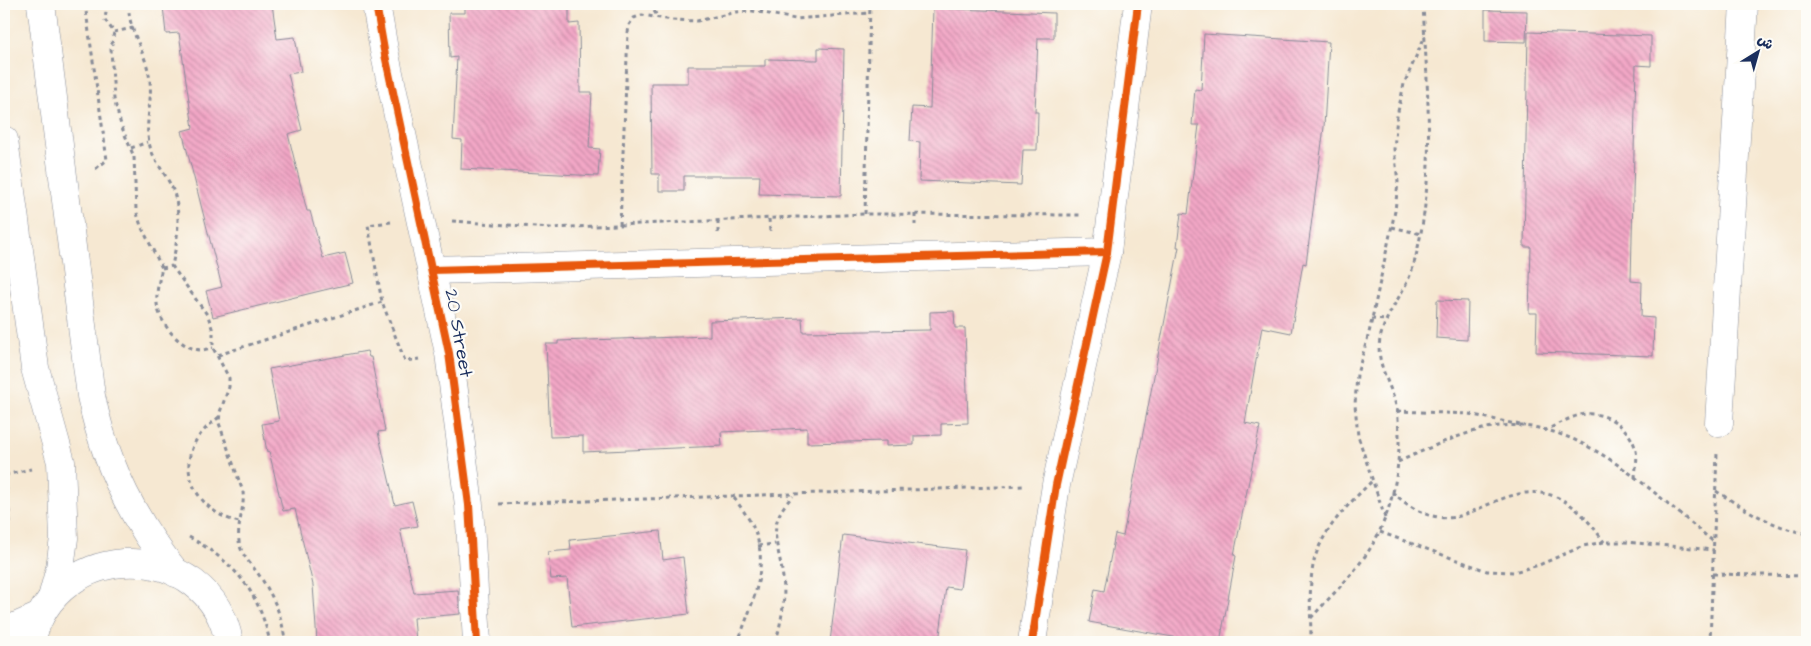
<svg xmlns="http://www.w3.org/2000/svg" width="1811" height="646" viewBox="0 0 1811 646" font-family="'Architects Daughter','Playpen Sans Arabic',sans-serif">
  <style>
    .building { fill: url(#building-back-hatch) }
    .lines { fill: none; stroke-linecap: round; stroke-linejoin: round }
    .street-casing { stroke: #888c98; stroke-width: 29 }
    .primary-casing { stroke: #888c98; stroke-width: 29 }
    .path { stroke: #888c98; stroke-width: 3; stroke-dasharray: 4 4; stroke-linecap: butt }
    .street { stroke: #fff; stroke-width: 28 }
    .primary { stroke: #fff; stroke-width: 28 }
    .cycleway-casing { stroke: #fdfcf7; stroke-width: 11 }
    .cycleway { stroke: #e8590c; stroke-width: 8 }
    .labels { text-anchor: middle; stroke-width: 4.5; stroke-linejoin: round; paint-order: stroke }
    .street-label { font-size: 19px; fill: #1b2f5e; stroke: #fdfcf7 }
  </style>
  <defs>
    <pattern id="building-back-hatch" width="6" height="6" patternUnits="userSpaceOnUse" patternTransform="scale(1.25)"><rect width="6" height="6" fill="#f3a7c6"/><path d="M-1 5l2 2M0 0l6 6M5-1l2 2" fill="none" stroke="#c488a4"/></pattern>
  </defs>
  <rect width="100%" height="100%" fill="#fdfcf7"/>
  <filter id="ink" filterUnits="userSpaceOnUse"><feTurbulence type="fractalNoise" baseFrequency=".02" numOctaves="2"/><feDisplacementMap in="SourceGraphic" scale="10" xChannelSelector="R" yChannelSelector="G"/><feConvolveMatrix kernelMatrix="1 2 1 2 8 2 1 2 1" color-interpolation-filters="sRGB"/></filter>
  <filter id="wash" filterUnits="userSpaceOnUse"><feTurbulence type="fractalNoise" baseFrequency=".0096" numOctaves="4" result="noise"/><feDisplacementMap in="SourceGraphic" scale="20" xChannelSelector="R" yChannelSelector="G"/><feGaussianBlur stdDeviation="1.12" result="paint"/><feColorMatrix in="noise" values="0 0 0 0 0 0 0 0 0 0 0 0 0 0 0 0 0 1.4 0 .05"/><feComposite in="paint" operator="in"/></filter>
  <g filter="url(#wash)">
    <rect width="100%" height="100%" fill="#f6e8d2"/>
    <g id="blocks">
      <!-- building -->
      <g class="building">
        <path d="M179,4H272L277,39L295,37L301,72L288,74L302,130L288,134L307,211H310L323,258L345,253L353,283L213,317L206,291L222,287L182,131L193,128L179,33L166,34L163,6Z"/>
        <path d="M465,4H569V24L579,23L580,92H592L589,148L600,149L598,176L461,169L462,140L453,139L457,57L450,58L449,13H465Z"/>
        <path d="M933,8L1054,13V38H1038L1035,112H1038L1037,150H1023L1021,185L919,181L920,142L910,141L912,107L930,108Z"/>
        <path d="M1485,10L1527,11L1526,42L1485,41Z"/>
        <path d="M1528,32L1651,36V66L1636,65L1631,281L1642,282L1641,317L1654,318L1653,356L1536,352L1537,313H1529L1531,247H1524Z"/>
        <path d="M1204,34L1329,42L1324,127L1306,264L1303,263L1291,333L1262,327L1245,423L1260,426L1234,555L1236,556L1220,642H1201L1089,622L1095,589L1104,591L1115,534L1123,536L1179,247H1177L1181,213L1188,214L1199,125H1192L1195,89L1201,90Z"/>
        <path d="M818,48L844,49L841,196L759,194L760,176H684V191H659V174H652L651,83H688V66H765V59L818,60Z"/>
        <path d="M1437,300L1468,301L1467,340L1436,338Z"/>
        <path d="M954,311L955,328H965L968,423L941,424V435L914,436V445L886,446V441L807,443V428L721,432L722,446L583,452V436L550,437L546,344H558V341L710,336V321L802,318L803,332L930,330V312Z"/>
        <path d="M367,351L369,357H371L385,431L378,432L395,505L412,501L418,526L400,529L414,593L458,590L460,614L414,618L416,642H317L313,585L295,509L283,511L269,451L267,452L262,424L279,421L269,369Z"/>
        <path d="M660,531L663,560L683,557L689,614L572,627L567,578L551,579L548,552L571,550L570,540Z"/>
        <path d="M843,535L965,550L960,589L946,587L939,642H830Z"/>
      </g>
    </g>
  </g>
  <g filter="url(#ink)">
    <use href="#blocks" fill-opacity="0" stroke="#888c98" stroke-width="1"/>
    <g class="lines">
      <!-- street casing -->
      <g class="street-casing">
        <g id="street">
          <path d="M41,4L91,396C105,463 132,520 176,573"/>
          <path d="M376,4L384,50L449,353L469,505L477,642"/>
          <path d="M4,140L35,368L61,462L64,538L60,568L52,598"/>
          <path d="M432,270L1107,252"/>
          <path d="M1719,423L1744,4"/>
          <path d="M31,642C55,536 210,537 229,642"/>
          <path d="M1032,642L1056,485L1107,252L1138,4"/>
        </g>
      </g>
      <!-- primary casing -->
      <g class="primary-casing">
        <path id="primary" d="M4,632L40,616"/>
      </g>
      <!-- path -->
      <g class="path">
        <path d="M85,4L107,160L94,170"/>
        <path d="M107,4L105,20L114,32L111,49L114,99L121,125L134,157L136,210L141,226L162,268C159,280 156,292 157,304C160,324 180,349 201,350C205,350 210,348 213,348"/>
        <path d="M129,4C127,27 143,48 148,70C155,97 144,119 149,142C152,160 166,173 173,190C182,214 177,242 172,266L208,316L213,331V348L229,378V387L220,412L219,423L243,492C245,511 235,527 240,546C243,557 252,565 259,575C273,595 283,618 285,642"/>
        <path d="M650,4L657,16"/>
        <path d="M761,12L765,4"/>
        <path d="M114,32L133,28"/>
        <path d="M131,148L148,142"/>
        <path d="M865,214L870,4"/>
        <path d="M915,214V225"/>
        <path d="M769,219L770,232"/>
        <path d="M452,221L550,228L865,214L1080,215"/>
        <path d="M718,221V233"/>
        <path d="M391,222L368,225L382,302L405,361L419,359"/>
        <path d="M620,225L628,33L629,25L634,18L642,15L672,20L697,21L737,12L753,11L795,19L870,13"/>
        <path d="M1392,227L1421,234"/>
        <path d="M162,268L172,266"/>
        <path d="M1371,319L1388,320"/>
        <path d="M218,355L382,302"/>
        <path d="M1397,411L1469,414L1525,426"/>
        <path d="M219,417C212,423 204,429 199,436C173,471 201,514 239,522"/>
        <path d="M1544,431C1555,426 1568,418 1580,415C1604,409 1631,427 1636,451C1638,460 1635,470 1635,479"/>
        <path d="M4,462L10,522"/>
        <path d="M1398,462C1427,449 1456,435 1487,428C1575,410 1651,492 1714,542"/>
        <path d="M5,475L31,469"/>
        <path d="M1716,491C1746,510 1773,527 1807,534"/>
        <path d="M1392,492C1406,504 1419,514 1438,517C1458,521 1474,510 1492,503C1544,479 1574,498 1604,542"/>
        <path d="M734,498C740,506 746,514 751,523C773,563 751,605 738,642"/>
        <path d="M499,504L1025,486"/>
        <path d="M1385,518L1358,436L1355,405L1357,374L1369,333L1395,211L1398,182L1394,149L1397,116L1404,84L1425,36"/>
        <path d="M1380,532L1487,571L1514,572L1539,565L1583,546L1604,542H1625L1714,550"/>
        <path d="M189,537C235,563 258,590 270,642"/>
        <path d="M758,546L775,544"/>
        <path d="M1713,574L1807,576"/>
        <path d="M1311,618C1328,599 1348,580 1363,559C1393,519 1404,460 1397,411C1393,385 1373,363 1381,335C1387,311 1406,291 1413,267C1437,184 1427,89 1423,4"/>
        <path d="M776,642C781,621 786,600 783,578C779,543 764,525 793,496"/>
        <path d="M1311,642C1311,616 1308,587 1314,561C1323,528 1349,504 1372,481"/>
        <path d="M1710,642L1717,453"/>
      </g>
      <!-- street -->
      <use href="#street" class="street"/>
      <!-- primary -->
      <use href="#primary" class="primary"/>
      <!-- cycleway casing -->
      <g class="cycleway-casing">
        <g id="cycleway">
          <path d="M376,4L384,50L449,353L469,505L477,642"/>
          <path d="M432,270L1107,252"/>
          <path d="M1032,642L1056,485L1107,252L1138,4"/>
        </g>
      </g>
      <!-- cycleway -->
      <use href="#cycleway" class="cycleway"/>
    </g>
  </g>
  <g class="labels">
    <!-- street labels -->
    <g class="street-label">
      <text transform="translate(460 333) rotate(80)" y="7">20 Street</text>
    </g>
  </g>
  <!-- margin -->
  <rect width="1811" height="646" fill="none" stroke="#fdfcf7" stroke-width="20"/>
  <!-- north arrow -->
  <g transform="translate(1758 52) rotate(37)" stroke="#fdfcf7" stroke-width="4" paint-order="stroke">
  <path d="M0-4L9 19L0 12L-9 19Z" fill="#1b2f5e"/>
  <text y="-8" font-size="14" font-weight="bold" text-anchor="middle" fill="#1b2f5e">ش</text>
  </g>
</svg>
